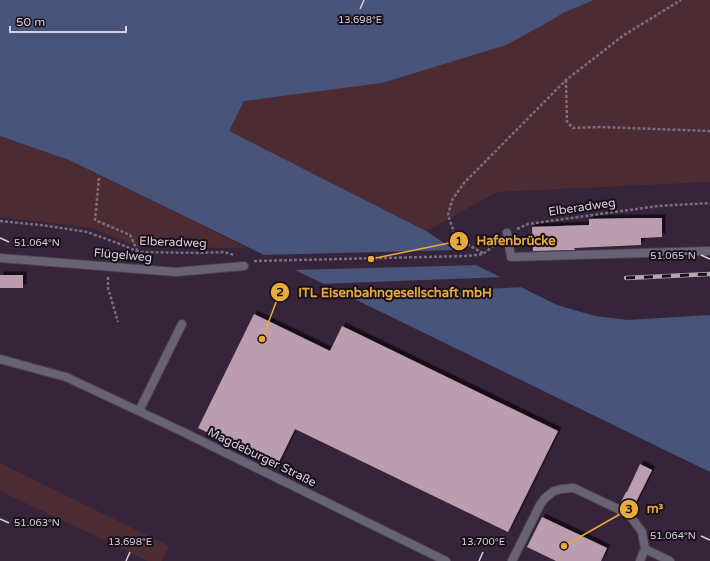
<svg xmlns="http://www.w3.org/2000/svg" width="710" height="561" viewBox="0 0 710 561" font-family="'Varela Round',sans-serif">
  <style>
    .green { fill: #4d2b33 }
    .water { fill: #49547a }
    .pier { fill: #35243a }
    .building { fill: #bc9daf; filter: url(#shadow) }
    .lines { fill: none; stroke-linecap: round; stroke-linejoin: round }
    .lane-casing { stroke: #4f3f54; stroke-width: 10 }
    .street-casing { stroke: #4f3f54; stroke-width: 10 }
    .path { stroke: #7b6d7f; stroke-width: 2.5; stroke-dasharray: 3 2; stroke-linecap: butt }
    .lane { stroke: #676375; stroke-width: 8 }
    .street { stroke: #676375; stroke-width: 8 }
    .rail-casing { stroke: #b1a5b5; stroke-width: 4.5 }
    .rail { stroke: #18111a; stroke-width: 3; stroke-dasharray: 9; stroke-linecap: butt }
    .ticks { fill: none; stroke: #d9cedc; stroke-width: 1.5 }
    .labels { text-anchor: middle; stroke-width: 4; stroke-linejoin: round; paint-order: stroke }
    .street-label { font-size: 12px; fill: #d9cedc; stroke: #18111a }
    .ticks-label { font-size: 10px; text-anchor: middle; fill: #d9cedc; stroke: #18111a; stroke-width: 4; stroke-linejoin: round; paint-order: stroke }
    .leader { fill: none; stroke: #eaaa39; stroke-width: 1.5 }
    .callout-dot { fill: #eaaa39; stroke: #18111a; stroke-width: 1.5 }
    .mark-label { font-size: 12px; text-anchor: middle; font-weight: bold; fill: #111 }
    .callout-label { font-size: 13px; text-anchor: middle; font-weight: bold; fill: #eaaa39; stroke: #18111a; stroke-width: 4; stroke-linejoin: round; paint-order: stroke }
  </style>
  <defs>
    <filter id="shadow"><feDropShadow dx="3.5" dy="-3.5" stdDeviation="0" flood-color="#0009"/></filter>
  </defs>
  <rect width="100%" height="100%" fill="#35243a"/>
  <!-- green -->
  <g class="green">
    <path d="M594,0H710V182L497,192L426,231L228,131L244,101L382,83L530,32L552,20L563,13Z"/>
    <path d="M0,136L69,160L248,248L137,247L94,229L69,225L0,217Z"/>
    <path d="M0,463L169,546L162,561H148L0,491Z"/>
  </g>
  <!-- water -->
  <path class="water" d="M0,0H594L563,13L552,20L506,45L382,83L244,101L229,131L426,231L480,267L557,305L595,316L628,320L710,315V472L69,160L0,136Z"/>
  <!-- pier -->
  <g class="pier">
    <path d="M457,250L481,265L293,270L262,255Z"/>
    <path d="M505,277L526,287L344,295L320,284Z"/>
  </g>
  <!-- building -->
  <g class="building">
    <path d="M635,218H662V237L641,238V245L574,248L575,250L533,251L532,227L589,225V219Z"/>
    <rect x="0" y="275" width="23" height="13"/>
    <path d="M254,314L330,351L342,326L558,431L508,532L295,429L277,466L198,428Z"/>
    <path d="M640,464L652,470L632,510L620,504L626,492H627Z"/>
    <path d="M542,517L607,548L601,561H556L527,547Z"/>
  </g>
  <g class="lines">
    <!-- lane casing -->
    <g class="lane-casing">
      <g id="lane">
        <path d="M0,258L176,272L244,266"/>
        <path d="M0,359L66,377"/>
        <path d="M139,411L182,324"/>
        <path d="M645,549L670,561"/>
        <path d="M512,561L540,505L545,498L554,491L561,489L574,488L618,509L631,517L642,532L645,549L640,561"/>
      </g>
    </g>
    <!-- street casing -->
    <g class="street-casing">
      <g id="street">
        <path d="M507,233L511,257L710,251"/>
        <path d="M66,377L179,430L446,561"/>
      </g>
    </g>
    <!-- path -->
    <g class="path">
      <path d="M566,80L567,122L573,128L600,127L710,131"/>
      <path d="M99,178L95,220L130,235L138,252"/>
      <path d="M0,221L41,225L87,232L120,244L139,252L199,253L224,252L234,255"/>
      <path d="M517,229L528,224L658,206L710,203"/>
      <path d="M483,253L456,238L448,215L452,200L464,183L566,80L624,35L681,0"/>
      <path d="M254,261L467,256L483,254L497,243"/>
      <path d="M108,277V288L118,322"/>
    </g>
    <!-- lane -->
    <use href="#lane" class="lane"/>
    <!-- street -->
    <use href="#street" class="street"/>
    <!-- rail casing -->
    <g class="rail-casing">
      <path id="rail" d="M626,278L710,274"/>
    </g>
    <!-- rail -->
    <use href="#rail" class="rail"/>
  </g>
  <!-- ticks -->
  <path class="ticks" d="M360,9L364,0M0,238L9,242M701,255L710,259M0,519L9,523M701,536L710,540M126,561L130,552M479,561L483,552"/>
  <g class="labels">
    <!-- street labels -->
    <g class="street-label">
      <text transform="translate(582 207) rotate(-8)" y="4">Elberadweg</text>
      <text transform="translate(173 242) rotate(2)" y="4">Elberadweg</text>
      <text transform="translate(123 255) rotate(5)" y="4">Flügelweg</text>
      <text transform="translate(262 457) rotate(26)" y="4">Magdeburger Straße</text>
    </g>
  </g>
  <g class="ticks-label">
    <text x="360" y="23">13.698°E</text>
    <text x="37" y="246">51.064°N</text>
    <text x="673" y="259">51.065°N</text>
    <text x="37" y="526">51.063°N</text>
    <text x="673" y="539">51.064°N</text>
    <text x="130" y="545">13.698°E</text>
    <text x="483" y="545">13.700°E</text>
  </g>
  <!-- callouts -->
  <path class="leader" d="M371 259L459 241M262 339L280 292M564 546L629 509"/>
  <g class="callout-dot">
    <circle cx="371" cy="259" r="4"/>
    <circle cx="262" cy="339" r="4"/>
    <circle cx="564" cy="546" r="4"/>
    <circle cx="459" cy="241" r="10"/>
    <circle cx="280" cy="292" r="10"/>
    <circle cx="629" cy="509" r="10"/>
  </g>
  <g class="mark-label">
    <text x="459" y="245">1</text>
    <text x="280" y="296">2</text>
    <text x="629" y="513">3</text>
  </g>
  <g class="callout-label">
    <text x="516" y="245">Hafenbrücke</text>
    <text x="395" y="297">ITL Eisenbahngesellschaft mbH</text>
    <text x="655" y="513">m³</text>
  </g>
  <!-- scale -->
  <path d="M10 26v6h116v-6" fill="none" stroke="#d9cedc" stroke-width="2"/>
  <text x="16" y="26" font-size="12" fill="#d9cedc" stroke="#18111a" stroke-width="3" paint-order="stroke">50 m</text>
</svg>
